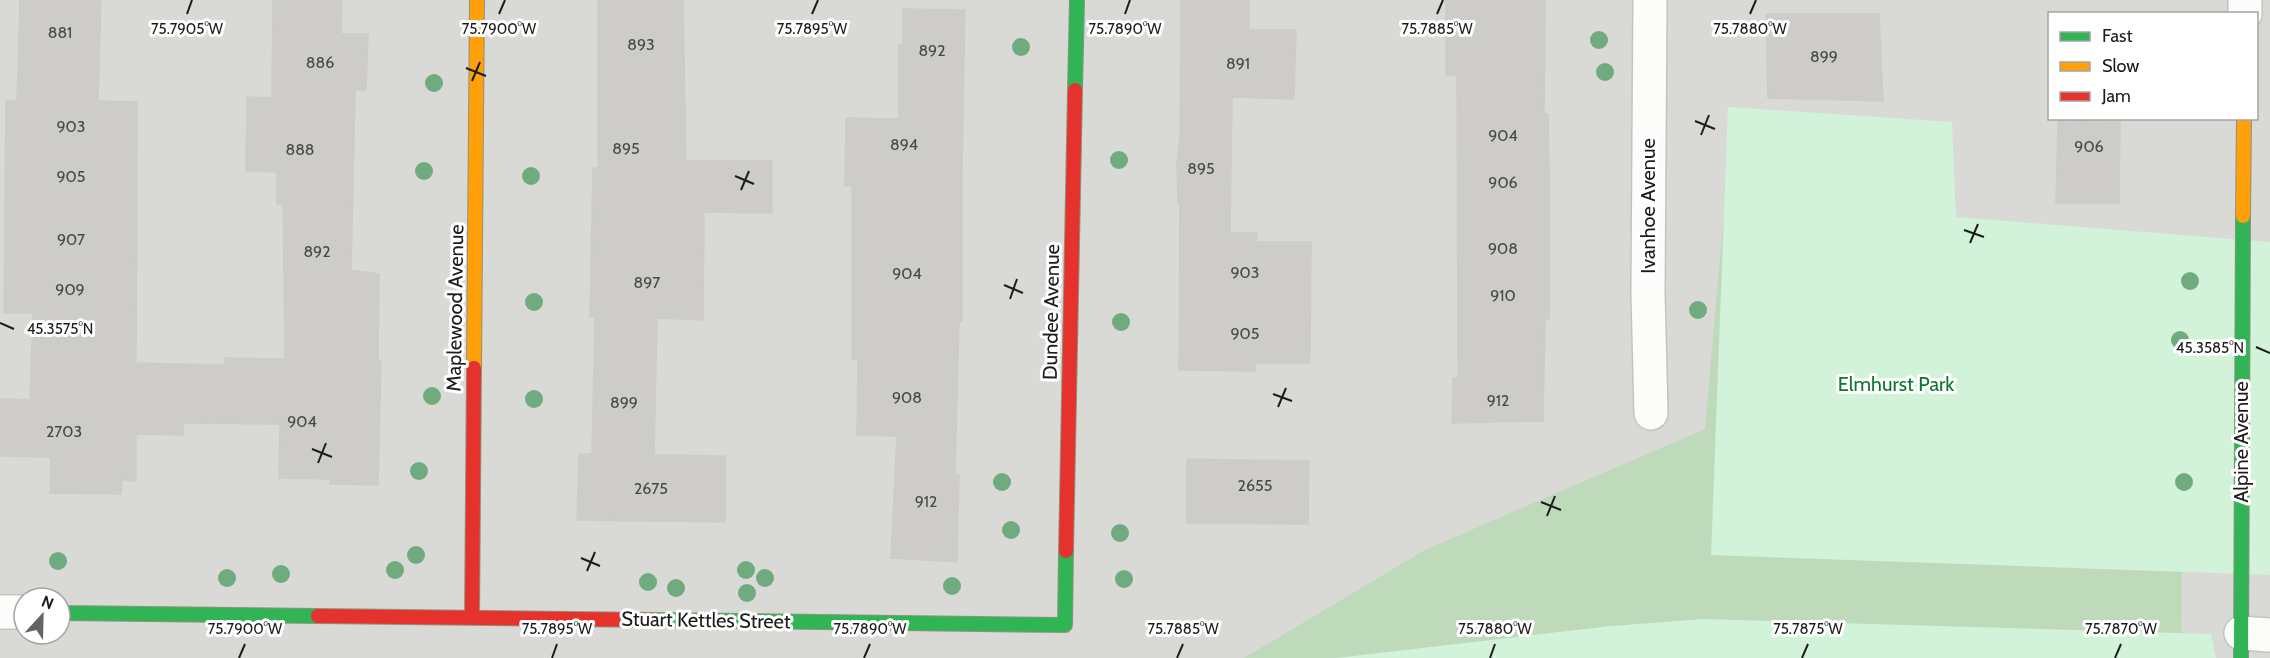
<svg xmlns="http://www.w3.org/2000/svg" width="2270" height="658" viewBox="0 0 2270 658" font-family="Cabin,sans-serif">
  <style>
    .residential { fill: #d9d9d6; fill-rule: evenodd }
    .forest { fill: #bfdaba }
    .park { fill: #d2f2d9 }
    .building { fill: #cdccc8; stroke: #cdccc6; stroke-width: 1.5 }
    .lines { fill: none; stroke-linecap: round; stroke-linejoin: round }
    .street-casing { stroke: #c3c3c1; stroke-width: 36 }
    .fast-casing { stroke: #8e947d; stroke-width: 16 }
    .slow-casing { stroke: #8e947d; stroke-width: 16 }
    .jam-casing { stroke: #8e947d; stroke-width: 16 }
    .street { stroke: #fcfcfb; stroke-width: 33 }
    .fast { stroke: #30b455; stroke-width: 14 }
    .slow { stroke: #ff9f0a; stroke-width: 14 }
    .jam { stroke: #e5322d; stroke-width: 14 }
    .tree { fill: #70ab80 }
    .ticks { fill: none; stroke: #1c1c1c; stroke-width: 2 }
    .labels { text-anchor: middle; stroke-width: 6; stroke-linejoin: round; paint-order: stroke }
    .number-label { font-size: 16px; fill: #484847 }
    .street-label { font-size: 20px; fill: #1c1c1c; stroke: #fff }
    .park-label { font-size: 20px; fill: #0d772d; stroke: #fff }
    .ticks-label { font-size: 15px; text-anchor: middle; fill: #1c1c1c; stroke: #fff; stroke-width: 6; stroke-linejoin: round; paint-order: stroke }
  </style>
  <rect width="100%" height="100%" fill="#eaeae5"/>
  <!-- residential -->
  <path class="residential" d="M0,0H2270V658H0ZM2050,14H2256V118H2050ZM24,598H60V634H24Z"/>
  <!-- forest -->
  <path class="forest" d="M1723,223L2185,243L2181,658H1244L1425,550L1705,429Z"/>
  <!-- park -->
  <g class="park">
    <path d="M1728,107L1952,122L1956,217L2270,242V575L1711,555Z"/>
    <path d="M1703,619L2211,634L2216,658H1336L1611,626Z"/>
  </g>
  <!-- building -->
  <g class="building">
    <path d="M20,0H101L98,101L137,102L136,363L225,365V358L285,359L283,204H277V172L246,171L247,97L272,98L273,0H342L341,34H368L366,90H355L351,270L379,274L378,361H381L378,485L330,484V479L279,478L280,424L183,423V435L136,434V481L122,480L121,494L50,493L51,457L0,456V399L30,400L33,313H4L6,101H17Z"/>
    <path d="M598,0H683L686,161H772V213L704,212L703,320L657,318L654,455L725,456V522L577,520L579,454H592L595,317H590L593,168H598Z"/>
    <path d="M1181,0H1249V30H1296L1294,99L1232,97L1230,233H1257L1256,242H1311L1310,363H1255V371L1179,370L1180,203H1178L1177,163L1180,135Z"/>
    <path d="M1446,0H1545L1544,114H1548L1549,167V319H1545L1543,421L1452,423L1453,378H1458L1457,75H1446Z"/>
    <path d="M903,9L965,10L962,168V322H959L955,474L959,475L957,562L891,558L897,436L857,435L858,359H852V186H845L846,118L899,119V45H903Z"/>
    <path d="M1766,14H1879L1883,101L1768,98Z"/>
    <path d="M2058,120L2120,122L2119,203H2056Z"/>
    <path d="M1187,459L1309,461L1308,524L1187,523Z"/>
  </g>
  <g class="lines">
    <!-- street casing -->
    <g class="street-casing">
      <g id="street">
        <path d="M1650,0L1648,293L1651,413"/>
        <path d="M2245,14V0"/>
        <path d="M0,612H24"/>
        <path d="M2241,633L2270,635"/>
      </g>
    </g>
    <!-- fast casing -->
    <g class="fast-casing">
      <g id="fast">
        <path d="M1075,90L1077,0"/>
        <path d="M60,613L318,616"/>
        <path d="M653,620L1065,625L1066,551"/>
        <path d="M2241,658L2243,216"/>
      </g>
    </g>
    <!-- slow casing -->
    <g class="slow-casing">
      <g id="slow">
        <path d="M2243,216L2244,118"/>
        <path d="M474,368L477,0"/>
      </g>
    </g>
    <!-- jam casing -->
    <g class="jam-casing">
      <g id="jam">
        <path d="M1066,551L1075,90"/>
        <path d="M318,616L653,620"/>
        <path d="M472,616L474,368"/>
      </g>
    </g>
    <!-- street -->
    <use href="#street" class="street"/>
    <!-- fast -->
    <use href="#fast" class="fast"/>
    <!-- slow -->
    <use href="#slow" class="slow"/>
    <!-- jam -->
    <use href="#jam" class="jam"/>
  </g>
  <!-- trees -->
  <g class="tree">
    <circle cx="1599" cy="40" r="9"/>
    <circle cx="1021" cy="47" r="9"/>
    <circle cx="1605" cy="72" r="9"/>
    <circle cx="434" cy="83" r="9"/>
    <circle cx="1119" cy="160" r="9"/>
    <circle cx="424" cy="171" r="9"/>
    <circle cx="531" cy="176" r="9"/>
    <circle cx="2190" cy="281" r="9"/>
    <circle cx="534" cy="302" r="9"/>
    <circle cx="1698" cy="310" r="9"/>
    <circle cx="1121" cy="322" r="9"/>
    <circle cx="2180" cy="340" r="9"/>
    <circle cx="432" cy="396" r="9"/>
    <circle cx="534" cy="399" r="9"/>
    <circle cx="419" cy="471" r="9"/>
    <circle cx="1002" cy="482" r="9"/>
    <circle cx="2184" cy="482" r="9"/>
    <circle cx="1011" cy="530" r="9"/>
    <circle cx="1120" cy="533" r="9"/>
    <circle cx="416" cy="555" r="9"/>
    <circle cx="58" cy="561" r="9"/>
    <circle cx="395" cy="570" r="9"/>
    <circle cx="746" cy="570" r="9"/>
    <circle cx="281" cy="574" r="9"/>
    <circle cx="227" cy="578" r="9"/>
    <circle cx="765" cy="578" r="9"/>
    <circle cx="1124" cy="579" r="9"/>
    <circle cx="648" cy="582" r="9"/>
    <circle cx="952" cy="586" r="9"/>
    <circle cx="676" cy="588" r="9"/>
    <circle cx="747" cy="593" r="9"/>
  </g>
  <!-- ticks -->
  <path class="ticks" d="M187,14L192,0M499,14L505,0M812,14L818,0M1125,14L1130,0M1437,14L1443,0M1750,14L1756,0M466,68L486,76M472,81L480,62M1695,121L1715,129M1701,135L1709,115M735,176L754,184M741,190L749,171M1964,230L1984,237M1970,243L1978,224M1004,285L1023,293M1010,299L1017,279M0,323L14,329M2256,347L2270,353M1273,394L1292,401M1278,407L1286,388M312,449L332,457M318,463L326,443M1541,502L1561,510M1547,516L1555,496M581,558L600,566M587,571L595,552M239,658L245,644M552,658L557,644M864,658L870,644M1177,658L1183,644M1490,658L1495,644M1802,658L1808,644M2115,658L2121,644"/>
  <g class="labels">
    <!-- number labels -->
    <g class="number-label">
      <text x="60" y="38">881</text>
      <text x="641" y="50">893</text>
      <text x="932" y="56">892</text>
      <text x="1824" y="62">899</text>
      <text x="320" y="68">886</text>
      <text x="1238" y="69">891</text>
      <text x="71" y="132">903</text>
      <text x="1503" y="141">904</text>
      <text x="904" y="150">894</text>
      <text x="2089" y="152">906</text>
      <text x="626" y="154">895</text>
      <text x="300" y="155">888</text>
      <text x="1201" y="174">895</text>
      <text x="71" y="182">905</text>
      <text x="1503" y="188">906</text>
      <text x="71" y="245">907</text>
      <text x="1503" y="254">908</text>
      <text x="317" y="257">892</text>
      <text x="1245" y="278">903</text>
      <text x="907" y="279">904</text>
      <text x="647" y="288">897</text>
      <text x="70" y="295">909</text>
      <text x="1503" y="301">910</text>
      <text x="1245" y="339">905</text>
      <text x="907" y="403">908</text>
      <text x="1498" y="406">912</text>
      <text x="624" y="408">899</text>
      <text x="302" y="427">904</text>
      <text x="64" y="437">2703</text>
      <text x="1255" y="491">2655</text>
      <text x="651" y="494">2675</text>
      <text x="926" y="507">912</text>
    </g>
    <!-- street labels -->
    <g class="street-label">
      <text transform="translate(1648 206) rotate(-90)" y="7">Ivanhoe Avenue</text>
      <text transform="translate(455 308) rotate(-89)" y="7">Maplewood Avenue</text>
      <text transform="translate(1051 312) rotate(-89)" y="7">Dundee Avenue</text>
      <text transform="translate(2241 442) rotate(-90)" y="7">Alpine Avenue</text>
      <text transform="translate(706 620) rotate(1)" y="7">Stuart Kettles Street</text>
    </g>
    <!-- park labels -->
    <g class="park-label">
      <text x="1896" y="391">Elmhurst Park</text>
    </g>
  </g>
  <g class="ticks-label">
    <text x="187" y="34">75.7905°W</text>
    <text x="499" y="34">75.7900°W</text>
    <text x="812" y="34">75.7895°W</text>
    <text x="1125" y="34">75.7890°W</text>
    <text x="1437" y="34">75.7885°W</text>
    <text x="1750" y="34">75.7880°W</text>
    <text x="60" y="334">45.3575°N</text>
    <text x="2210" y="353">45.3585°N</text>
    <text x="245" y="634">75.7900°W</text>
    <text x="557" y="634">75.7895°W</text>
    <text x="870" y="634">75.7890°W</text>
    <text x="1183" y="634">75.7885°W</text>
    <text x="1495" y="634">75.7880°W</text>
    <text x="1808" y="634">75.7875°W</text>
    <text x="2121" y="634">75.7870°W</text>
  </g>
  <!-- legend -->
  <rect x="2048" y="12" width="210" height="108" fill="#ffffff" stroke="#a4a4a4" stroke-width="1.5"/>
  <rect x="2060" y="32" width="30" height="9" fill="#30b455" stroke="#a4a4a4" stroke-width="1.5"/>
  <text x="2102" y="42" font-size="18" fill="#1c1c1c">Fast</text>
  <rect x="2060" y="62" width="30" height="9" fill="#ff9f0a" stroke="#a4a4a4" stroke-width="1.5"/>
  <text x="2102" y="72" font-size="18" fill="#1c1c1c">Slow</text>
  <rect x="2060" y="92" width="30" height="9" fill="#e5322d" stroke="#a4a4a4" stroke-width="1.5"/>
  <text x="2102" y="102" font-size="18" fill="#1c1c1c">Jam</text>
  <!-- north arrow -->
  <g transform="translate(42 616) rotate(22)"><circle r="28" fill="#ffffff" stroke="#a4a4a4" stroke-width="1.5"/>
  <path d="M0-4.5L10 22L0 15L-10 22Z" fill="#646462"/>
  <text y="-9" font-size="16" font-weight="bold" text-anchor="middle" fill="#1c1c1c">N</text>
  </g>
</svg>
